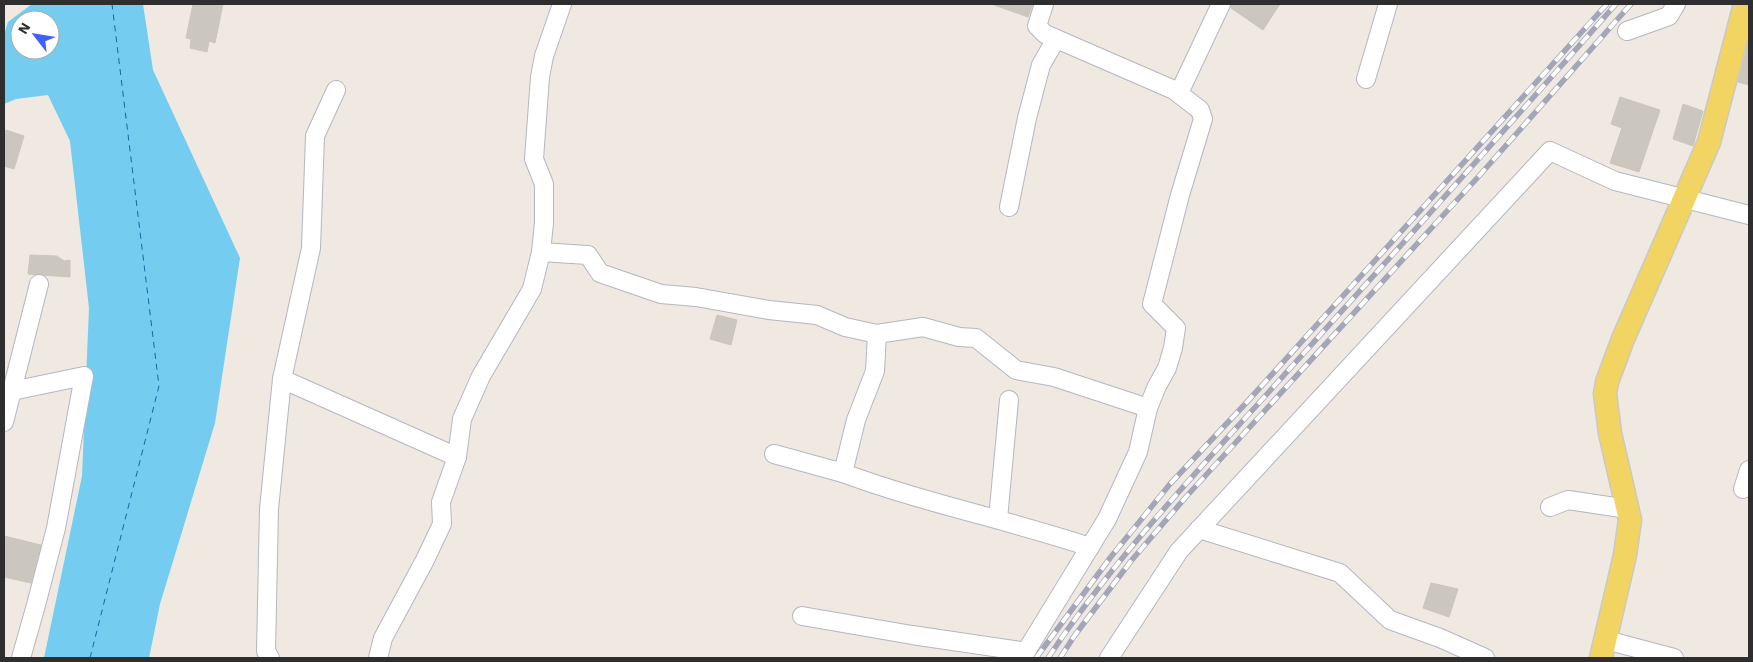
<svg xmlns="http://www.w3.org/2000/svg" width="1753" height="662" viewBox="0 0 1753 662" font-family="'Work Sans',sans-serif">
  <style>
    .water { fill: #74ccf0; fill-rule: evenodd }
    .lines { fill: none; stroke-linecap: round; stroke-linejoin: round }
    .ferry { stroke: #0d6ba3; stroke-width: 1; stroke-dasharray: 6 5; stroke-linecap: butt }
    .building { fill: #cbc7bf; stroke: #cbc5ba }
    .minor-casing { stroke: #b4b6c1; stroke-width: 20 }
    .major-casing { stroke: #c9c9c9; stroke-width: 25 }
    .minor { stroke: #fff; stroke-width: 18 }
    .major { stroke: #f2d462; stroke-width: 22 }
    .rail-casing { stroke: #a3a5b8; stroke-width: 5.5 }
    .rail { stroke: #fff; stroke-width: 4; stroke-dasharray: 11; stroke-linecap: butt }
  </style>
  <rect width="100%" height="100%" fill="#efe9e1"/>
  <!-- water -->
  <path class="water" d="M32,4H143L153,70L240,258L215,423L160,604L149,658H44L82,476L89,308L70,141L48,95L16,99L4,104V35L8,22ZM20,20H50V50H20Z"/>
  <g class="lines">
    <!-- ferry -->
    <path class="ferry" d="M90,658L159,386L112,4"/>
  </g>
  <!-- building -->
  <g class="building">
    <path d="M193,4H223L215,43L209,41L207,52L190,48L191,39L186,38Z"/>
    <path d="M994,4H1033L1028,17L994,5Z"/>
    <path d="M1232,4H1280L1263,30L1231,8Z"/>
    <path d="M1749,40V85L1738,82Z"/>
    <path d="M1620,97L1660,110L1639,172L1610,163L1622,128L1611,124Z"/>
    <path d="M1683,104L1703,111L1693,146L1673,139Z"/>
    <path d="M6,130L24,136L14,169L4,166V138Z"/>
    <path d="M30,255L57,256L64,261L70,260V277L28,274Z"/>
    <path d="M717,315L737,320L731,345L710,339Z"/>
    <path d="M4,536L41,545L31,583L4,577Z"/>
    <path d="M1431,583L1458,589L1449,617L1423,608Z"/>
  </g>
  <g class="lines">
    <!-- minor casing -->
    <g class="minor-casing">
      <g id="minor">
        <path d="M1627,31L1669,16L1676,4"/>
        <path d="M1366,79L1388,4"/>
        <path d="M1179,93L1221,4"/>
        <path d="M1009,207L1027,118L1041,65L1056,39"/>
        <path d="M541,252L588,255L600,273L661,294L696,297L769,310L817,315L845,327L877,334L923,327L959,337L976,338L1016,370L1054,377L1148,408"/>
        <path d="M877,334L875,371L856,420L843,473C924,503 1009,520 1090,547"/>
        <path d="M282,379L457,457"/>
        <path d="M12,391L84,376L56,528L36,605L21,658"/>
        <path d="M4,422L39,284"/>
        <path d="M774,454L843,473"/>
        <path d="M1743,489L1749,470"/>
        <path d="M1550,507L1568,500L1628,509"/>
        <path d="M998,519L1009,400"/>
        <path d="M1199,529L1340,573L1390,620L1440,638L1485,658"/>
        <path d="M802,616L912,635L1027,652"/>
        <path d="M1606,640L1674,658"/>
        <path d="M270,658L266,651L269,509L282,379L311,248L315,136L336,90"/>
        <path d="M378,658L383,638L425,560L442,524L441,502L457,457L462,419L481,376L532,289L541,252L544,223V184L534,159L540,77L544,56L562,4"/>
        <path d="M1022,658L1107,519L1138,452L1148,408L1157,386L1167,368L1173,348L1176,328L1152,304L1180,195L1203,119L1200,110L1174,90L1045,34L1037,26L1044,4"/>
        <path d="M1109,658L1179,551L1550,151L1615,181L1749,215"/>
      </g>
    </g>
    <!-- major casing -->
    <g class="major-casing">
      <path id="major" d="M1601,658L1625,555L1630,520L1610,433L1605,394L1607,382L1623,339L1709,142L1745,4"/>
    </g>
    <!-- minor -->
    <use href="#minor" class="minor"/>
    <!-- major -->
    <use href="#major" class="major"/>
    <!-- rail casing -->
    <g class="rail-casing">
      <g id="rail">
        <path d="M1036,658L1110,558L1170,484L1247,402L1607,4"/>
        <path d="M1048,658C1117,554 1202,467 1285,374C1396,251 1507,128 1616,4"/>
        <path d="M1060,658L1075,635L1131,561L1185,498L1479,176L1631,4"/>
      </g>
    </g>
    <!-- rail -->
    <use href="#rail" class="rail"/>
  </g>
  <!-- border -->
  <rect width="1753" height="662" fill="none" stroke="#2e2e2e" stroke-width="10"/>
  <!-- north arrow -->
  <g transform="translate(35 35) rotate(301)"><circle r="24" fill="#ffffff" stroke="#ababab"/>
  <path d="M0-4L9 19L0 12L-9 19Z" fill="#415ffb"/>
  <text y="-8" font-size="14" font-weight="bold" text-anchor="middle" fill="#2e2e2e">N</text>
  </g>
</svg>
